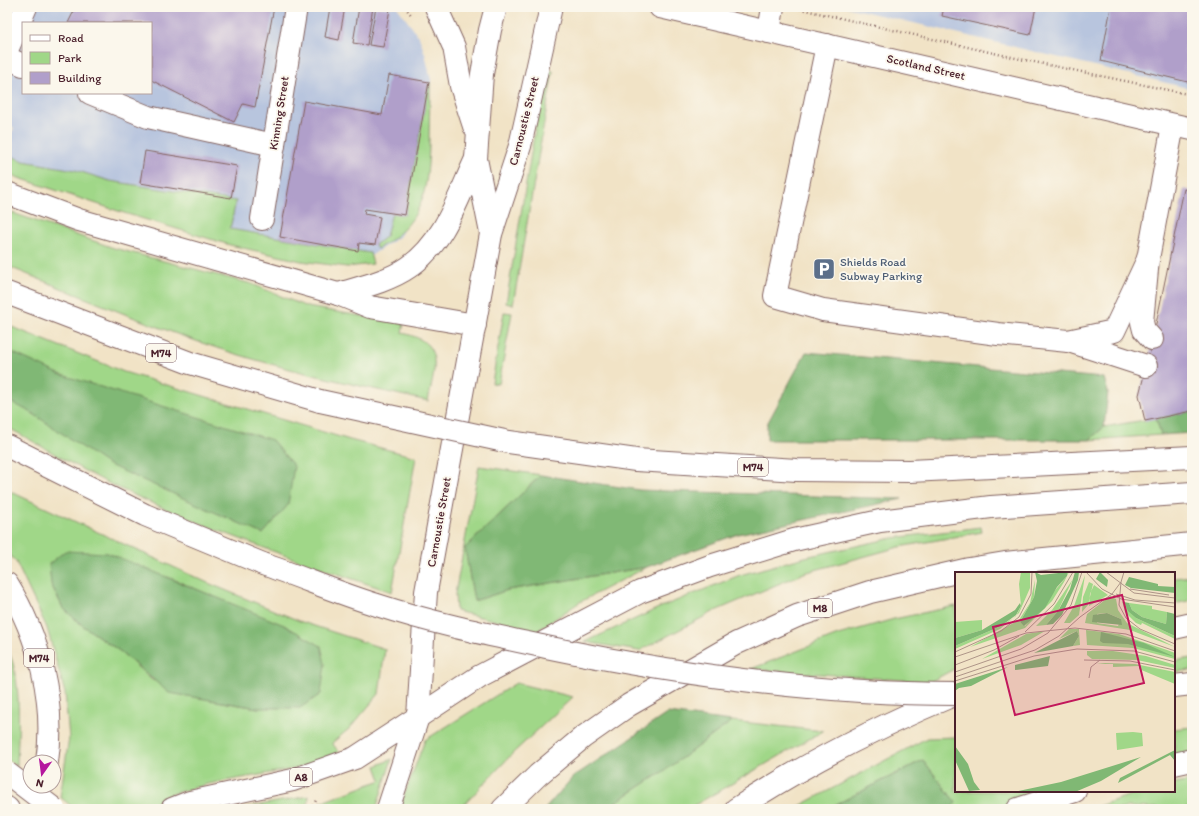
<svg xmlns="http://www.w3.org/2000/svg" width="1199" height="816" viewBox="0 0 1199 816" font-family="Itim,sans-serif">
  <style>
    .industrial { fill: #b8c5de; fill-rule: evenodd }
    .green { fill: #a0d788; stroke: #757b5a; fill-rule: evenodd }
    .forest { fill: #80b874; stroke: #656c50 }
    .building { fill: #b09fca }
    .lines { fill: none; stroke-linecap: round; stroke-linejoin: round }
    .minor-casing { stroke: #846461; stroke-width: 24 }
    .major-casing { stroke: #846461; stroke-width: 24 }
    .highway-casing { stroke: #846461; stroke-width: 24 }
    .path { stroke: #846461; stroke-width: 2.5; stroke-dasharray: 1 3; stroke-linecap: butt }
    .minor { stroke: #fff; stroke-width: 22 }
    .major { stroke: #fff; stroke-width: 22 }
    .highway { stroke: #fff; stroke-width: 22 }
    .highway-bridge-casing { stroke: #846461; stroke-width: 24; stroke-linecap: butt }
    .highway-bridge { stroke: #fff; stroke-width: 22 }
    .labels { text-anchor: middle; stroke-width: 3.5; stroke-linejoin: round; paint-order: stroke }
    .shield { fill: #fbf7ec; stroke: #7f6065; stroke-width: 1 }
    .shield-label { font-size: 11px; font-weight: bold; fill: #4a1f2b }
    .street-label { font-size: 12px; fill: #4a1f2b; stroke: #fbf7ec }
    .service-label { font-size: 12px; fill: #4e5e75; stroke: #fbf7ec; text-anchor: start }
    .inset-road { fill: none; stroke: #ae9588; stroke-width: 1 }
    .view { fill: #c2185b; fill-opacity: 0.15; stroke: #c2185b; stroke-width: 2 }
    .inset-edge { fill: none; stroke: #4a1f2b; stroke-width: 2 }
  </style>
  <rect width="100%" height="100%" fill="#fbf7ec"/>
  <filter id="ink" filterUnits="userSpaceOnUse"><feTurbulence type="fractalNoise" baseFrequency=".025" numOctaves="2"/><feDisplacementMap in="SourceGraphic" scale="8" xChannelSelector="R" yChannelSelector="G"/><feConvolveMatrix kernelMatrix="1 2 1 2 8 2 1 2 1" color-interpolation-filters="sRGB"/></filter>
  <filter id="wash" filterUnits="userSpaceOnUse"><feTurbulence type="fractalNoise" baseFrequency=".012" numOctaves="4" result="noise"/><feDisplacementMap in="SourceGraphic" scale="16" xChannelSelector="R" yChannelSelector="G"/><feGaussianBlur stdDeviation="0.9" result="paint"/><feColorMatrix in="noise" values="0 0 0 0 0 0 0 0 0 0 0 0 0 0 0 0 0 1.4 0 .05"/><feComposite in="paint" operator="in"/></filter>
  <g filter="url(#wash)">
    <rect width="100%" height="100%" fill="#f1e3c6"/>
    <!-- industrial -->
    <g class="industrial">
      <path d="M7,7H397L419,37L425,54L431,80L428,164L413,215L399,237L363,261L229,229L236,201L110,181L75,170L23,161L7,154V141L14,128L7,124ZM23,23H151V93H23Z"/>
      <path d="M846,7H1192V89Z"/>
    </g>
    <!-- green -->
    <g class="green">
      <path d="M545,70L553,71L513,305L506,303Z"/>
      <path d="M429,82L430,83C430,105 429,126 429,147C427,196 422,223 377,249L375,245L386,236L392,213L405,215Z"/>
      <path d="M7,154L23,161L75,170L110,181L236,201L230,229L370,253L373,264L347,267L301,261L230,245L124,213L7,174Z"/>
      <path d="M7,211L114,248L252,284L307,307L404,323L402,333C445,342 435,368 428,401C351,384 274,368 199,342C134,319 71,292 7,266Z"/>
      <path d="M504,312L512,313L499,384L492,383Z"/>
      <path d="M7,325L124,372L350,440L416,457L392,592C297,561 204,528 114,486C77,468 42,446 7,427Z"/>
      <path d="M1156,418L1161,435L1089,440L1104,427Z"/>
      <path d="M479,466L541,475L465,548L474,601L508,590L647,567L580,602L537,631L456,611L455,594Z"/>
      <path d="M7,490L208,583L302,622L385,649L379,694L350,728L332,743L339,752L299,768L208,784L171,794L143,809H75L60,797L69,738L65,693L47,628L16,562L7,552ZM168,577L231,604L258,708L210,700L152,680L121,652L82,625L63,608L51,584Z"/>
      <path d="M981,527L982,532L899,547L804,573L715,611L639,651L585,642L661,607L740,575L805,557L893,538Z"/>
      <path d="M1192,576V600L1174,604V578Z"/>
      <path d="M956,606V668L930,682L751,669L838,635L894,619Z"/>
      <path d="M7,648C23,678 18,732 17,766L7,760Z"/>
      <path d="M1192,658V670L1174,672V661Z"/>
      <path d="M516,683L573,697L513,753L460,809H399L425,740Z"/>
      <path d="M732,721L823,731L688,809H605L667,769Z"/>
      <path d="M1192,727V752L1174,755V729Z"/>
      <path d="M956,737V791H1041L1000,809H950L956,803L923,760L827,809H794L927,738Z"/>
      <path d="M392,759L376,809H320L322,802L381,780L376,766Z"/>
      <path d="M1192,781V807L1183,809L1127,807L1123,809H1090L1142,791H1174V784Z"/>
      <path d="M309,796L307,809H239Z"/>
    </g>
    <!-- forest -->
    <g class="forest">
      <path d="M7,350L59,374L272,440L294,466L288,505L263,534L107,464L32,413L7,400Z"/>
      <path d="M806,352L1104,378L1108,392L1104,427L1089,440H767V424Z"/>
      <path d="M1192,411V433L1161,435L1156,418Z"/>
      <path d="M541,475L640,490L902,499L738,534L647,567L508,590L474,601L465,548Z"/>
      <path d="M65,551L108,553L284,625L321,646L325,664L321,694L300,708H258L169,693L121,652L82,625L63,608L51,584L49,564Z"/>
      <path d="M668,713L732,721L667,769L605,809H545L573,777Z"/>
      <path d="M923,760L956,803L950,809H827Z"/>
    </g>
    <g id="blocks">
      <!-- building -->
      <g class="building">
        <path d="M76,7H274L255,107L243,104L234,122L151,80V23H68Z"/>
        <path d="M330,7H345L339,40L325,37Z"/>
        <path d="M359,7H373L367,45L353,43Z"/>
        <path d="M376,7L390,9L383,47L369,45Z"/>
        <path d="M944,7H1036L1030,35L942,16Z"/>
        <path d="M1111,7H1192V83L1101,61Z"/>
        <path d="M389,75L429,82L405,215L365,209L364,214L380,217L375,245L359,243L358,251L280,237L304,101L382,115Z"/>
        <path d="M145,151L237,166L231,198L140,183Z"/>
        <path d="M1184,189L1192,191V411L1145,421L1139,395L1151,348Z"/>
      </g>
    </g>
  </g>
  <g filter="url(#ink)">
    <use href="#blocks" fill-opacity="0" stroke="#846461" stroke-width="1"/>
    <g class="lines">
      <!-- minor casing -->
      <g class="minor-casing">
        <g id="minor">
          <path d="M436,7L454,47L461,86L474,126"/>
          <path d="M660,7L1192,129"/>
          <path d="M769,32L773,7"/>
          <path d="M827,45L775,296L823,310L998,334L1068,341L1114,331L1148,259"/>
          <path d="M7,50L26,7"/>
          <path d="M7,58L23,65"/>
          <path d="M90,93L148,117L274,145"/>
          <path d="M262,219L296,7"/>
          <path d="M491,233L476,159L482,74L490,30L496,7"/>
          <path d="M1152,339L1144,330L1142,322L1148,259L1173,125"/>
          <path d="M1069,341L1146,366"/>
          <path d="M388,809L418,717L426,592L491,234L520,146L551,7"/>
        </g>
      </g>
      <!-- major casing -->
      <g class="major-casing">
        <path id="major" d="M172,809L190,802L293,780L355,758L418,717"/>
      </g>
      <!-- highway casing -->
      <g class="highway-casing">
        <g id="highway">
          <path d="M7,193L79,220L338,294L370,307L475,325"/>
          <path d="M7,293L190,363L320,401"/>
          <path d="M338,294C362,287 389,281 409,267C445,242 458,197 476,159"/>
          <path d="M7,446L145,515L263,564"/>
          <path d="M7,584C39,636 56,701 47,762"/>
          <path d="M1174,628L1192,624"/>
          <path d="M1174,686L1192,684"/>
          <path d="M418,717L480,676L640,592L710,566L794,540L880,521L991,507L1192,493"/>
          <path d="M1174,764L1192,760"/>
          <path d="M7,808L8,809"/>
          <path d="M503,809L538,775L582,738L629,705L737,643L797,616L870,592L969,569L1005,563L1192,544"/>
          <path d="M736,809C805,764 879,726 956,694"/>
          <path d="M1018,809L1075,791"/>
        </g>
      </g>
      <!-- path -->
      <g class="path">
        <path d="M405,7L412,16"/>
        <path d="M796,8L1020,59L1192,95"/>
        <path d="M312,809L316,800"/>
      </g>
      <!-- minor -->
      <use href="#minor" class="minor"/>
      <!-- major -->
      <use href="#major" class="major"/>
      <!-- highway -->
      <use href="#highway" class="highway"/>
      <!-- highway-bridge casing -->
      <g class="highway-bridge-casing">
        <g id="highway-bridge">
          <path d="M320,401L509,442L636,460L797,470L910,471L1192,457"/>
          <path d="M263,564C301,577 338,593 377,605C432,623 490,635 546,647C681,675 818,694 956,694"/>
          <path d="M7,773L54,809"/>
        </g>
      </g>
      <!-- highway-bridge -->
      <use href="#highway-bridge" class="highway-bridge"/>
    </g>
  </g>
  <!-- icons -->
  <defs>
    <g id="parking-square" transform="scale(1.15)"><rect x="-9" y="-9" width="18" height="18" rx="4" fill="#5c6f8a" stroke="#fbf7ec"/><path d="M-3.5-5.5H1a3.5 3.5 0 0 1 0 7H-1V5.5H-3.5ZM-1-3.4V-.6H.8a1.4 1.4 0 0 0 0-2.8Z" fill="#fff"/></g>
  </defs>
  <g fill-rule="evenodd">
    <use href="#parking-square" x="824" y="269"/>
  </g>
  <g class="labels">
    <!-- shield labels -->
    <g class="shield">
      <rect x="146" y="344" width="30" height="18" rx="3"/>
      <rect x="738" y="458" width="30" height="18" rx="3"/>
      <rect x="808" y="599" width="24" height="18" rx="3"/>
      <rect x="24" y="649" width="30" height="18" rx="3"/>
      <rect x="290" y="768" width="22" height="18" rx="3"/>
    </g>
    <g class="shield-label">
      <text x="161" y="357">M74</text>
      <text x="753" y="471">M74</text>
      <text x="820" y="612">M8</text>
      <text x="39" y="662">M74</text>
      <text x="301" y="781">A8</text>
    </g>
    <!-- street labels -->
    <g class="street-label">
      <text transform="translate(926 67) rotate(13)" y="4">Scotland Street</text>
      <text transform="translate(279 113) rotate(-81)" y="4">Kinning Street</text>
      <text transform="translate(524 121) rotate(-76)" y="4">Carnoustie Street</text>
      <text transform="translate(439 522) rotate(-80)" y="4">Carnoustie Street</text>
    </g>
    <!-- service labels -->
    <g class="service-label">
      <text x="840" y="266">Shields Road<tspan x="840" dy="14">Subway Parking</tspan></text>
    </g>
  </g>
  <!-- overview -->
  <g transform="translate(955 572)">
    <rect width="220" height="220" fill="#f1e3c6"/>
    <path d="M66,0H75V16L64,41L45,57L0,77V74L46,54L61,44L66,34L64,12ZM112,0H114L109,10L97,29L70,56L15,75L64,48L75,31L80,8L79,25L65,50L70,54L112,4ZM130,3L124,43L115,51H109L119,34ZM118,7L103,39L91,53L81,54L97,38ZM134,10L138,12L133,33L127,40L128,25ZM139,13L153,23L134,34L135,22ZM155,24L161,27L163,38L172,51L220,75L175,58L130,51L132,42ZM152,41L166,47L163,54L142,51V42ZM167,29L181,46L220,64V67L187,51L186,53L181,51L170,40ZM174,31L197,34V37L212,40L211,52L187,45L177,38ZM27,48V58L0,66V50ZM114,57H124V59L125,73L118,74L124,64L122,59L104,67ZM131,58L164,62L212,78L220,81V87L178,76L132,73ZM90,59L66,73L27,87L71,62ZM132,79H158L191,84L220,93V96L182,88L137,87L132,83ZM150,91L180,92L220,100V112L184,97V94L158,95V92H142ZM178,160L187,161L188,174L162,178L161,161Z" fill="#a0d788" fill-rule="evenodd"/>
    <path d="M80,0L86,3L112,0V4L102,15L90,36L69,54L65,50L79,25L82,9ZM120,0H124L123,8L107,43L98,52L91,53L103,39L115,17ZM145,0L153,8L152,15L141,7ZM174,5L203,12V14L220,15V21L176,16L170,13ZM169,30L174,31L177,38L187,45L211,52L212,40L220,42V64L181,46L173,39ZM65,31L66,34L61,43L46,54L0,74V66L27,58L60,38ZM152,41L166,47L167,53L137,50L138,43ZM122,59L124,64L118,74L79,81ZM146,60L189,71L220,85L173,72L148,71L145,69ZM95,84L93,94L60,98V93ZM53,95L16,114L4,116L0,119V112ZM0,174L13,192L19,210L25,218L14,219L0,188ZM220,178V189L215,183L163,211L165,206ZM186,185L146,209L120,220H58L106,210Z" fill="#80b874"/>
    <path class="inset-road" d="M131,0L147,17L166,27L220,35M151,0L179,21L220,26M166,10L164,33L171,46L185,57L220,72M175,17L214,23M161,22L180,28L220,31M125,45L157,22L166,10L169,0M70,60L99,32L118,0M0,80L46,59L64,45L76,22L77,0M0,85L71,61L120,56L171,62L220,79M129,88L175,89L220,98M0,93L39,78L64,64M0,100L66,77L93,61L116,33L127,0M0,105L80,78L104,64L125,45M134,106L136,95L145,88M0,109L79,84L122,77L179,79L220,90"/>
    <path class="view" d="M167,23L189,111L60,143L38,55Z"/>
    <rect width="220" height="220" class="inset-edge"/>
  </g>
  <!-- margin -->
  <rect width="1199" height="816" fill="none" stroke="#fbf7ec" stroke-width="24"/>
  <!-- legend -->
  <rect x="22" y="22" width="130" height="72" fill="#fbf7ec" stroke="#b4a19f"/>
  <rect x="30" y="35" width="20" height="6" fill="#ffffff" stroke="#b4a19f"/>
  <text x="58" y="42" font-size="12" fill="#4a1f2b">Road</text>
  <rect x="30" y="52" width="20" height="12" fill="#a0d788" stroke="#b4a19f"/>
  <text x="58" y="62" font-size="12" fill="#4a1f2b">Park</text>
  <rect x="30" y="72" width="20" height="12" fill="#b09fca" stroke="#b4a19f"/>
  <text x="58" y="82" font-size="12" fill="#4a1f2b">Building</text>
  <!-- north arrow -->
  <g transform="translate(42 774) rotate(194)"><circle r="19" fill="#fbf7ec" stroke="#b4a19f"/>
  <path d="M0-3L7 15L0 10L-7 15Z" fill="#b5179e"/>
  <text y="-6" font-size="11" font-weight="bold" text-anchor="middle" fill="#4a1f2b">N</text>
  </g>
</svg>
